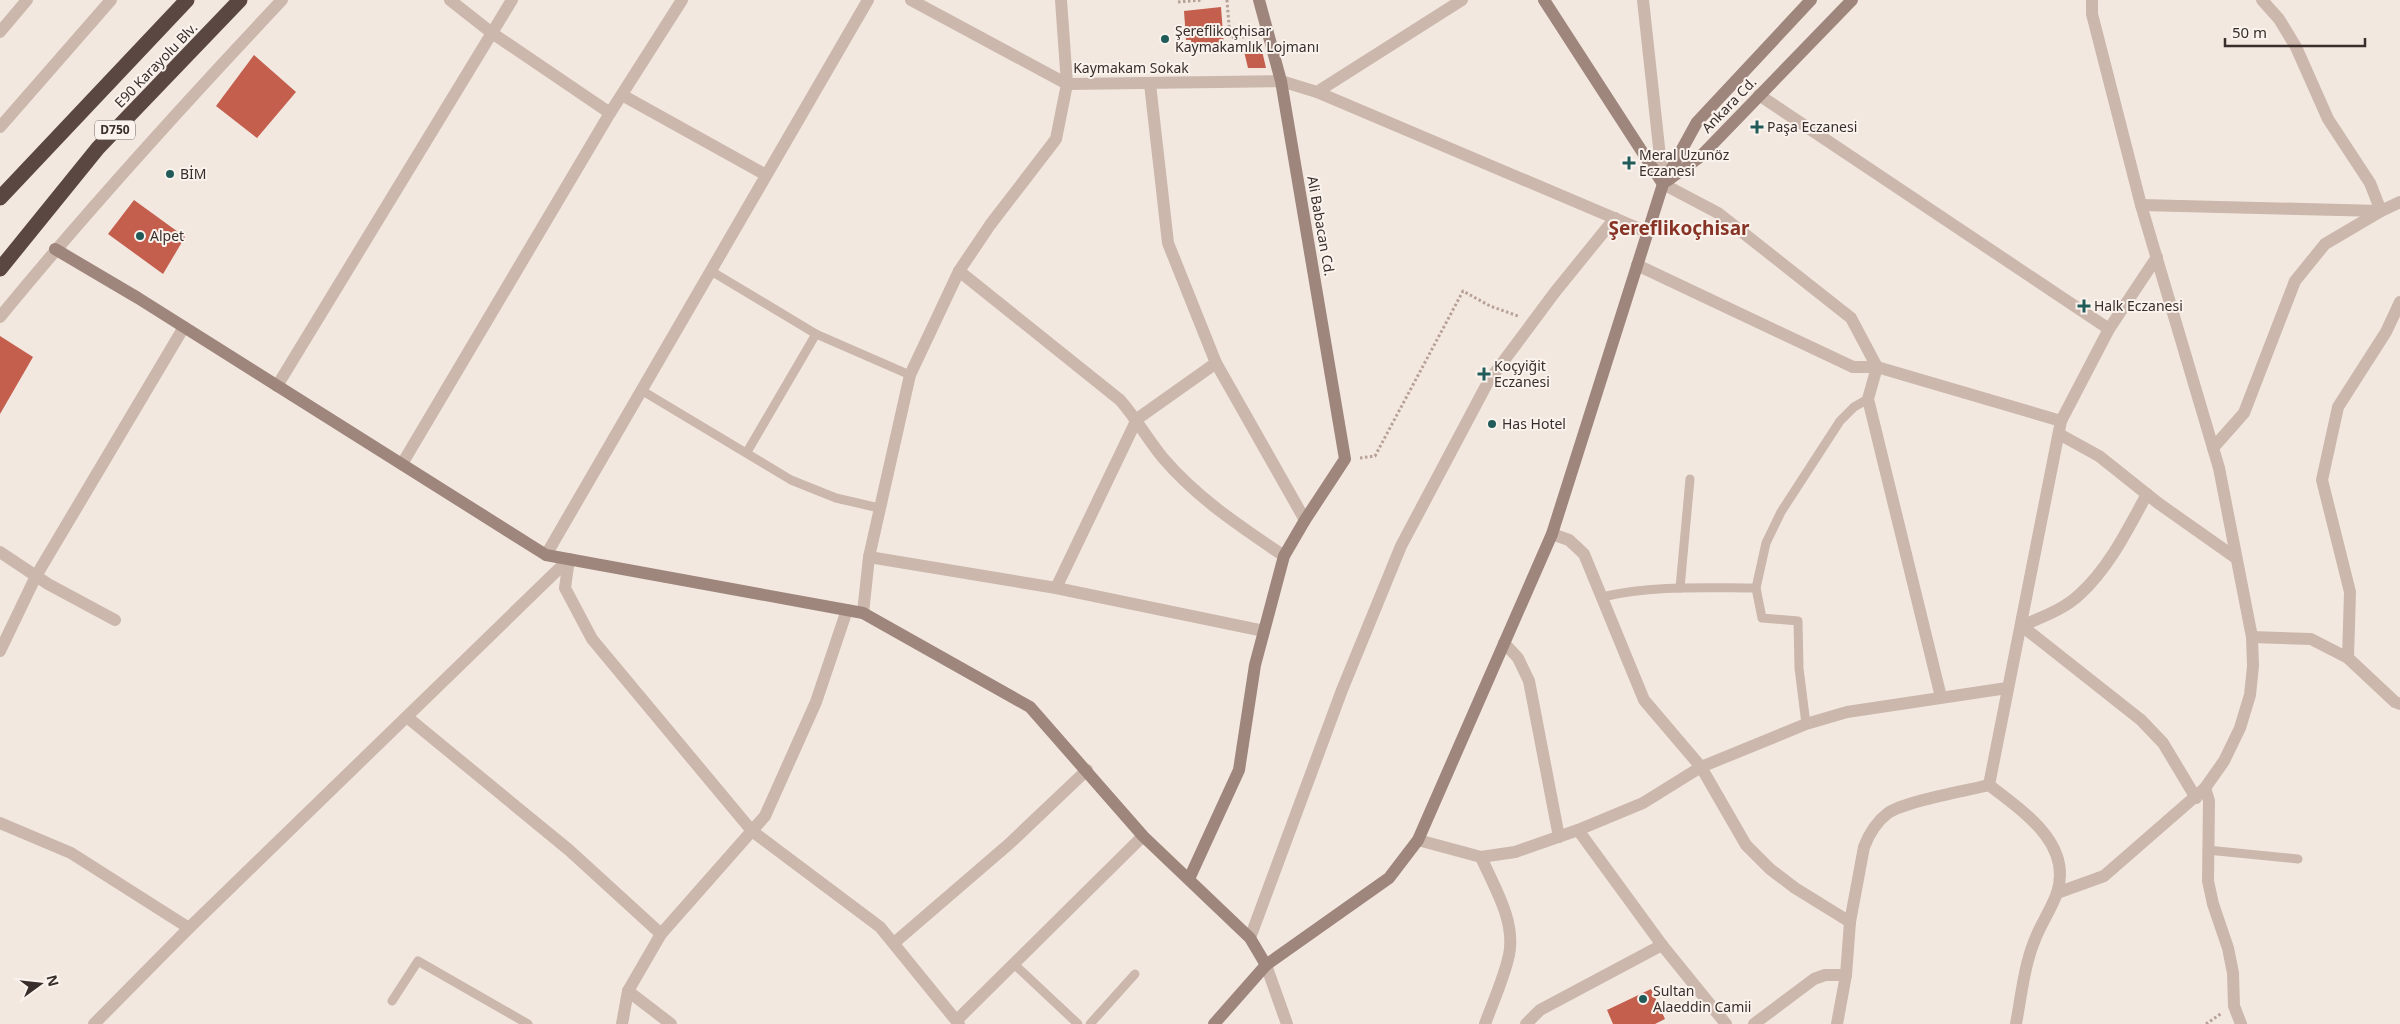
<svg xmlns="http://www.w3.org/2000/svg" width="2400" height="1024" viewBox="0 0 2400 1024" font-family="'Noto Sans',sans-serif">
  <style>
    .building { fill: #c45e4d }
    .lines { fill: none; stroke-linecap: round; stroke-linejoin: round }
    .path { stroke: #b7a196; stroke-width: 3; stroke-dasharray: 2.5 2.5; stroke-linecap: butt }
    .lane { stroke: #cbb7ac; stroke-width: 9 }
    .street { stroke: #cbb7ac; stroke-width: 12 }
    .secondary { stroke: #9f867d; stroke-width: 12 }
    .highway { stroke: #5a4742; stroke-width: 15 }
    .poi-dot { fill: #205b59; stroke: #faf3ed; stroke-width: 2 }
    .labels { text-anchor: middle; stroke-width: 4; stroke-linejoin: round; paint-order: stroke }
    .shield { fill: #faf3ed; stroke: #736965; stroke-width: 1 }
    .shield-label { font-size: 12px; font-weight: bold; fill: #392e2b }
    .poi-label { font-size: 14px; fill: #392e2b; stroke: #faf3ed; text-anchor: start }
    .street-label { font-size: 14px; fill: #392e2b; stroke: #faf3ed }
    .district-label { font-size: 19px; font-weight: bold; fill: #873325; stroke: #faf3ed }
  </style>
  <rect width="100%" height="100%" fill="#f3e8e0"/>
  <!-- building -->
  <g class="building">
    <path d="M1221,7L1224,46L1192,49L1191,40H1186L1184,11Z"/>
    <path d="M1260,42L1266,68H1248L1242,43Z"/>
    <path d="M254,55L296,92L257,138L216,106Z"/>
    <path d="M134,200L185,237L163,274L108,234Z"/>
    <path d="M0,336L33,357L0,414Z"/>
    <path d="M1651,989L1665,1019L1655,1024H1613L1607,1010Z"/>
  </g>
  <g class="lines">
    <!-- path -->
    <g class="path">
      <path d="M1227,0L1230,38L1253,36"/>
      <path d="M1178,2L1203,0"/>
      <path d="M1360,458L1375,456L1463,291L1490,306L1518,316"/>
      <path d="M2206,1024L2222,1013"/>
    </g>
    <!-- lane -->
    <g class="lane">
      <path d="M711,271L816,334L910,375"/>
      <path d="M641,390L791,480L836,498L879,508"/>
      <path d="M747,452L816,334"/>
      <path d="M1680,588L1690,479"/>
      <path d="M1756,588L1766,543L1781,512L1840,421L1854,407L1868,399"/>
      <path d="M1602,597C1653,585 1704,588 1756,588L1762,618L1798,621L1799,668L1806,724"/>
      <path d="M2207,850L2298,859"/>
      <path d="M1014,964L1078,1024"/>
      <path d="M392,1001L418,961L528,1024"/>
      <path d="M1090,1024L1135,974"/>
    </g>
    <!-- street -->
    <g class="street">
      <path d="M450,0L492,33L610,113"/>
      <path d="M911,0L1067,84L1281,81L1317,92L1462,0"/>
      <path d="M1643,0L1663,184L1718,213L1851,318L1877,367L1868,399L1941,697"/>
      <path d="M0,32L27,0"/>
      <path d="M1150,84L1168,243L1216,363L1305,520"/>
      <path d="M1317,92L1647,232"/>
      <path d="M622,95L766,175"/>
      <path d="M1759,95L2109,329"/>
      <path d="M0,127L111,0"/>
      <path d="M2141,205L2381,211L2400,202"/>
      <path d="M1637,265L1853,367H1877L2061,421"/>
      <path d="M959,271L1120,400C1136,418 1148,440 1163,458C1197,498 1241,527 1284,556"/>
      <path d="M0,317C90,207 185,103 282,0"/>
      <path d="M277,386L512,0"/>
      <path d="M2059,434L2099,456L2158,503L2236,558"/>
      <path d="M2213,448L2244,413L2295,281L2325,244L2381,211L2370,183L2328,119L2296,47L2279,19L2262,0"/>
      <path d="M402,464L610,113L682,0"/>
      <path d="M2147,494C2128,529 2109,568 2079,595C2063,610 2041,617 2022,626L2141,720L2163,743L2196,798"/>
      <path d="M1552,534L1569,540L1584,554L1644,700L1701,767L1746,845L1770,869L1795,888L1850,922"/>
      <path d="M0,552L48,584L115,620"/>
      <path d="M546,555L868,0"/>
      <path d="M869,557L1056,588L1264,631"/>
      <path d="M569,559L565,588L592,639L752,831L880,927L959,1024"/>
      <path d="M1056,588L1137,419L1216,363"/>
      <path d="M863,613L869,557L910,375L959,271L990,225L1056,139L1067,84L1061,0"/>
      <path d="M2252,637L2311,639L2348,658L2395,702L2400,704"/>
      <path d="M1504,643L1518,658L1529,681L1559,837"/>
      <path d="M0,651L36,576L184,327"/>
      <path d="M2348,658L2350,592L2322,480L2338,407L2386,332L2400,302"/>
      <path d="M407,717L569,850L661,934"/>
      <path d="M1989,785L2061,421L2109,329L2157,257"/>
      <path d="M1989,785C2022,811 2073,843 2057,893C2051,910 2040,925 2034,942C2024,967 2021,997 2016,1024"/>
      <path d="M2205,788L2209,801L2208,881L2213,904L2228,948L2233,973L2234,1006L2241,1024"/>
      <path d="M0,823L71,853L189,928"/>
      <path d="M1578,830L1662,945L1726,1024"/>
      <path d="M1418,840L1481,857L1515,852L1578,830L1643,803L1701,767L1806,724L1847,712L2007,688"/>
      <path d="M1481,857C1494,887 1516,921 1509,955C1504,978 1493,1002 1485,1024"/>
      <path d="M2057,893L2104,876L2205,788L2224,761L2240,728L2250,695L2253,666L2252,637L2219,468L2141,205L2092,14V0"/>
      <path d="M1250,938L1342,690L1401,546L1488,382L1555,292L1615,218"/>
      <path d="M894,943L1009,844L1087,770"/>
      <path d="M1266,965L1287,1024"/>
      <path d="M628,991L671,1024"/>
      <path d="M957,1020L1143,836"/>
      <path d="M94,1024L189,928L569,559"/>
      <path d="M622,1024L628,991L661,934L765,816L816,702L847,610"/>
      <path d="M1526,1024L1540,1010L1662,945"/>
      <path d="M1754,1024L1814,979L1825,975H1846"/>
      <path d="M1837,1024L1846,975L1850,922L1864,847C1869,834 1876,822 1888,813C1906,801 1965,791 1989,785"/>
    </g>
    <!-- secondary -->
    <g class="secondary">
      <path d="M1544,0L1663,184"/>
      <path d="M1667,181L1700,157L1852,0"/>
      <path d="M55,249L138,298L546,555L863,613L1030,707L1143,836L1250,938L1266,965"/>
      <path d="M1189,879L1239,770L1255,665L1284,556L1305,520L1345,459L1281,81L1259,0"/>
      <path d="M1214,1024L1266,965L1389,878L1418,840L1552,534L1663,184L1697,122L1811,0"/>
    </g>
    <!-- highway -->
    <g class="highway">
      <path d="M0,198L187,0"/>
      <path d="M0,269L98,148L240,0"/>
    </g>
  </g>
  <!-- markers -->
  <g class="poi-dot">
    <circle cx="1165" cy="39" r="5"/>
    <path d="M1754.5 119.5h5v5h5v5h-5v5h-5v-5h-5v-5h5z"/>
    <path d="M1626.5 155.5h5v5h5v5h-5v5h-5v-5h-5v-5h5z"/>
    <circle cx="170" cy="174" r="5"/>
    <circle cx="140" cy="236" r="5"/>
    <path d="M2081.5 298.5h5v5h5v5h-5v5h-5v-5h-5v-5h5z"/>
    <path d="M1481.5 366.5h5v5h5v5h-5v5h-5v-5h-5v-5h5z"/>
    <circle cx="1492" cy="424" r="5"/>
    <circle cx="1643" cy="999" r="5"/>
  </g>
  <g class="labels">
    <!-- shield labels -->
    <rect class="shield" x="95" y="120.5" width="40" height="19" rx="4"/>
    <g class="shield-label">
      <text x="115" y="134">D750</text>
    </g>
    <!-- poi labels -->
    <g class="poi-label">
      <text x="1175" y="36">Şereflikoçhisar<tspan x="1175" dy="16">Kaymakamlık Lojmanı</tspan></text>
      <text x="1767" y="132">Paşa Eczanesi</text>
      <text x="1639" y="160">Meral Uzunöz<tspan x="1639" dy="16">Eczanesi</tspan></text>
      <text x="180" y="179">BİM</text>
      <text x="150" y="241">Alpet</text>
      <text x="2094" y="311">Halk Eczanesi</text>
      <text x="1494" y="371">Koçyiğit<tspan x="1494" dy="16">Eczanesi</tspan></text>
      <text x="1502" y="429">Has Hotel</text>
      <text x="1653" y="996">Sultan<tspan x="1653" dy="16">Alaeddin Camii</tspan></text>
    </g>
    <!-- street labels -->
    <g class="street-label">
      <text transform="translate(156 65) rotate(-46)" y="5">E90 Karayolu Blv.</text>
      <text x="1131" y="73">Kaymakam Sokak</text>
      <text transform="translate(1729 105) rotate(-46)" y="5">Ankara Cd.</text>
      <text transform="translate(1321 226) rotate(80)" y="5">Ali Babacan Cd.</text>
    </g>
    <!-- district labels -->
    <g class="district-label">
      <text x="1679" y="235">Şereflikoçhisar</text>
    </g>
  </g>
  <!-- north arrow -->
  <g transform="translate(40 984) rotate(75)" stroke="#faf3ed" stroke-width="4" paint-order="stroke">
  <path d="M0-4L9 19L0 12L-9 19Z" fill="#392e2b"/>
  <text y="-8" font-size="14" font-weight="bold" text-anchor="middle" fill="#392e2b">N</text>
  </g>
  <!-- scale -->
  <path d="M2225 38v8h140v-8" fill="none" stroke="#392e2b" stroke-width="2.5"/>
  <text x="2232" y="38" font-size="15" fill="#392e2b" stroke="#faf3ed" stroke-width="4" paint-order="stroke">50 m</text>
</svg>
